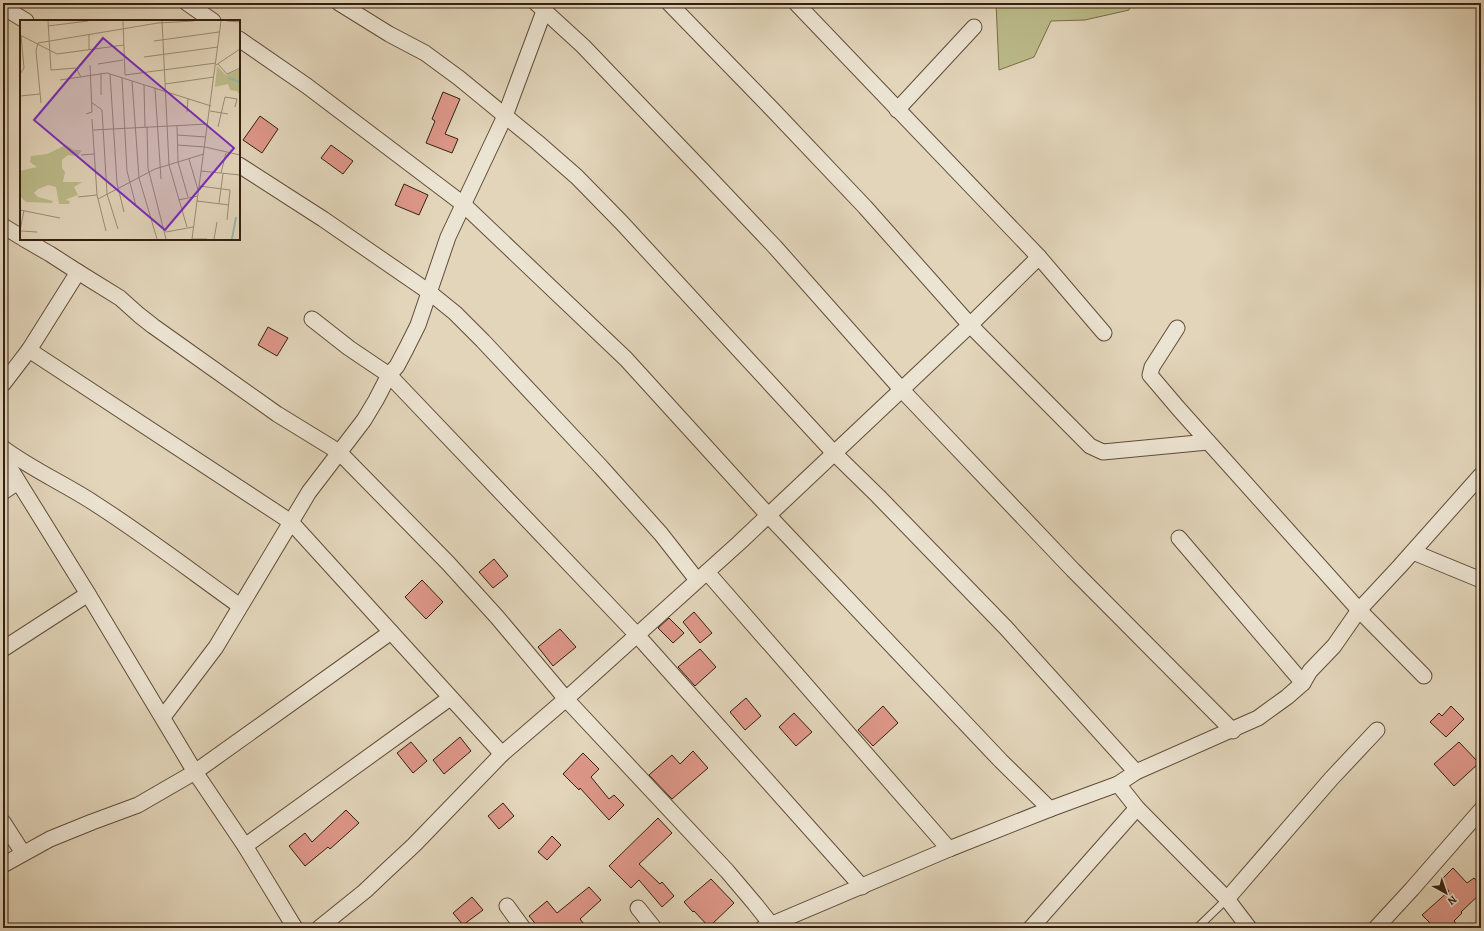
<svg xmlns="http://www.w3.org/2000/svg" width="1484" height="931" viewBox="0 0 1484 931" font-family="Alegreya,serif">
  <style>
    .green { fill: #bcbb8a; stroke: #786d4d }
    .building { fill: #de9789; stroke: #351f10 }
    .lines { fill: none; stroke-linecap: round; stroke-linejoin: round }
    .lane-casing { stroke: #604c3a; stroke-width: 9 }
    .street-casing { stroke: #604c3a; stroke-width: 17 }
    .lane { stroke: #ece4d2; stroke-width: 7 }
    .street { stroke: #ece4d2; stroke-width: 15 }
    .inset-river { fill: none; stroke: #96b9aa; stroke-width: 2 }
    .inset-road { fill: none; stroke: #9d8c76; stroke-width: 1 }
    .view { fill: #7b2cbf; fill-opacity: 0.15; stroke: #7b2cbf; stroke-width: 2 }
    .inset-edge { fill: none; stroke: #351f10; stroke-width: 2 }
  </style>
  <rect width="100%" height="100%" fill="#e2d5ba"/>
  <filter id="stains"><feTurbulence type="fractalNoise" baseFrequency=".005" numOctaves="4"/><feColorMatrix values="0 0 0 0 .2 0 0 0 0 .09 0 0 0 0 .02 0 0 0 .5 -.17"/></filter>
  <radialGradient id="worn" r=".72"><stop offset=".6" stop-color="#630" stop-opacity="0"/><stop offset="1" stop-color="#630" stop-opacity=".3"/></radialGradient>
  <!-- green -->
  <path class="green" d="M996,3H1132L1129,10L1085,20L1051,21L1034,57L999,70Z"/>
  <!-- building -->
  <g class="building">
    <path d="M443,92L460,99L445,134L458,139L452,153L426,143L435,121L432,119Z"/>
    <path d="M260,116L278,129L262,153L243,140Z"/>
    <path d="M331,145L353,161L343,174L321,158Z"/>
    <path d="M404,184L428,195L419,215L395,205Z"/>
    <path d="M268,327L288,338L277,356L258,345Z"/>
    <path d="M494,559L508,576L493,588L479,572Z"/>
    <path d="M422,580L443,602L426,619L405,597Z"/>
    <path d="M694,612L712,633L700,643L683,622Z"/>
    <path d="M669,618L684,633L673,643L658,628Z"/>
    <path d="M560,629L576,647L553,666L538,647Z"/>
    <path d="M700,649L716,667L695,686L678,667Z"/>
    <path d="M746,698L761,716L745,730L730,712Z"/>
    <path d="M883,706L898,723L873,746L858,730Z"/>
    <path d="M1451,706L1464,719L1446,737L1430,722L1439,713L1442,716Z"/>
    <path d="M794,713L812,732L796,746L779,727Z"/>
    <path d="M460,737L471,751L444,774L433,760Z"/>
    <path d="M411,742L427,761L413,773L397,753Z"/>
    <path d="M1459,742L1479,763L1454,786L1434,764Z"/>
    <path d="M693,751L708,768L672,799L649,775L672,755L680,764Z"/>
    <path d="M583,753L599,769L591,777L609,799L614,795L624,805L609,820L580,788L579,790L563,774Z"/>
    <path d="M503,803L514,816L499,829L488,816Z"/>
    <path d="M346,810L359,823L330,849L328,847L305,866L289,846L305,833L312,842Z"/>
    <path d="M658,818L672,833L639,864L660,884L662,882L674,896L662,907L639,880L631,888L609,866Z"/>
    <path d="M552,836L561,845L547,860L538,852Z"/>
    <path d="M1453,868L1467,883L1474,878L1481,886V893L1461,912L1462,913L1454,921L1460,928H1435L1422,915L1449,891L1440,881Z"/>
    <path d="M711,879L734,903L709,927L694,911L693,912L684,902Z"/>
    <path d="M589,887L601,900L580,919L587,928H539L529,916L547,901L557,913Z"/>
    <path d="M472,897L483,910L463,925L453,913Z"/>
  </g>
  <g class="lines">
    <!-- lane casing -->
    <g class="lane-casing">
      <path id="lane" d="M1197,928L1227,899"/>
    </g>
    <!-- street casing -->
    <g class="street-casing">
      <g id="street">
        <path d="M187,3L213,21"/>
        <path d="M339,3L389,34L425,53L459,78L537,142L577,177L622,223L834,453L878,496L1006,628L1136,772"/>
        <path d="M536,3L583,46L702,170L775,247L901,389L1073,570L1233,731"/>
        <path d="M669,3L772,109L865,207L970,325L1090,446L1103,452L1208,442"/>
        <path d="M796,3L1039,257L1104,333"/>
        <path d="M3,7L26,21"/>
        <path d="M239,39L307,86L463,204L626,359L768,515L1001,761L1050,809"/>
        <path d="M897,110L974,27"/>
        <path d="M239,165L323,219L429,292L455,313L483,341L601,467L661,534L697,580"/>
        <path d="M3,226L21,237"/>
        <path d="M24,239L50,254L78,272L120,298L139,315L153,326L277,414L339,452L448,563L497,617L566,699L727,871L755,904L774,928"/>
        <path d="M312,319L349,348L389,375L637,635L862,887"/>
        <path d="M1177,328L1152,367L1150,375L1178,408L1359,610L1424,676"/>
        <path d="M29,350L291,522L502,754"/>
        <path d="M3,384L29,350L78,272"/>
        <path d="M3,448C31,469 65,484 94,503C144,535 191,571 240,606"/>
        <path d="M3,457L88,594L195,772L245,846L295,928"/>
        <path d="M3,492L18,482"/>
        <path d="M1179,538L1303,683"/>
        <path d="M1413,552L1481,580"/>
        <path d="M707,572L949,849"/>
        <path d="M3,649L88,594"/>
        <path d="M163,717L216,647L309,492L364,420L376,400L389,375L397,366L406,349L418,325L448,237L505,116L547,3"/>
        <path d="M1118,784L1137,808L1227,899L1249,928"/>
        <path d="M3,822L23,853"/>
        <path d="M245,846L450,698"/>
        <path d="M3,865L50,839L92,822L138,805L195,772L391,632"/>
        <path d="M1227,899L1331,779L1377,730"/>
        <path d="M507,906L523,928"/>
        <path d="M638,908L654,928"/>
        <path d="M319,928L365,891L385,872L414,845L502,754L566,699L739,543L970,325L1039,257"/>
        <path d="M763,928L949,849L1050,809L1118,784L1136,772L1258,718L1287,697L1303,683L1310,671L1334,646L1359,610L1400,566L1481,475"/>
        <path d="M1031,928L1137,808"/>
        <path d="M1376,928L1412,889L1481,810"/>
      </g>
    </g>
    <!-- lane -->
    <use href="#lane" class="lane"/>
    <!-- street -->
    <use href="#street" class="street"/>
  </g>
  <!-- overview -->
  <g transform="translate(20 20)">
    <rect width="220" height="220" fill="#e2d5ba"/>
    <path d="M197,46L206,55L220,49V75L217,71L210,70L208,64L195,67ZM46,125L54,130H62L58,136L48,135L42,140V148L45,152L43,162H62L54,167L58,175L47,179L46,180L50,181L49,184H39L36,167L28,165L18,169L14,173L18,177L33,181L32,183L6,182L0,176V151L17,147L10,142L11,136L27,134Z" fill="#bcbb8a"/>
    <path class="inset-river" d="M208,58L220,62M212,219L216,197"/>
    <path class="inset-road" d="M28,1L31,50L56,48L61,57M103,1L105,55M142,1L149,145L167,207M207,1L220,2M28,6L68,1M0,15L37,34L104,25M134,21L199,12M69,30V15M124,37L198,27M78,44L103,40M198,44L207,54L220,48M196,45L220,29M81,53V75M0,54L4,48L1,15M90,54L97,163L104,192M105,55L196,43M102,58L107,151L116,186M40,60L87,53L191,86M112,61L119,158L137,219M145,64L194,57M124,65L125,107M135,68L141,159M0,76L20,74M71,82L82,90L87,174L98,209M21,83L16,31L18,23L138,3L174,1M190,91L208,94M167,92L168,79M66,94L72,92L70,45M72,99L77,175L86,211M157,106L158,142L168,177M127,107L128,148L146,219M198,107L205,77L217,79L215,87M73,110L188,104M157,115L186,117M157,125L185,127L220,135M61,135L74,134M169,139L178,170M181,151L220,155M201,153L206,133M179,166L210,170L207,200M58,177L77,175M78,179L135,149L184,134M158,180L178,176M177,181L209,185M199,183L203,154M0,190L40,198M0,211L4,190M1,211L17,212M146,212L173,207M172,219L201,1M172,219H187M194,219L197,202"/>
    <path class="view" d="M83,18L214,128L145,210L14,100Z"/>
    <rect width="220" height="220" class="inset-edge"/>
  </g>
  <!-- margin -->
  <rect width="1484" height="931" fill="none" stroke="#e2d5ba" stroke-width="16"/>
  <rect x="4" y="4" width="1476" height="923" fill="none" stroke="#351f10" stroke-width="2"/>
  <rect x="8" y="8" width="1468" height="915" fill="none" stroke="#351f10"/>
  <!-- north arrow -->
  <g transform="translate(1446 893) rotate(140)" stroke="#ece4d2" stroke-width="3" paint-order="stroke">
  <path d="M0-3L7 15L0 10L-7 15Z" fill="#351f10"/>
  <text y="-6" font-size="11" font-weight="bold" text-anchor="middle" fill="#351f10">N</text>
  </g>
  <rect width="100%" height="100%" filter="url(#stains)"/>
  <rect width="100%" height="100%" fill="url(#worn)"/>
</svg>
